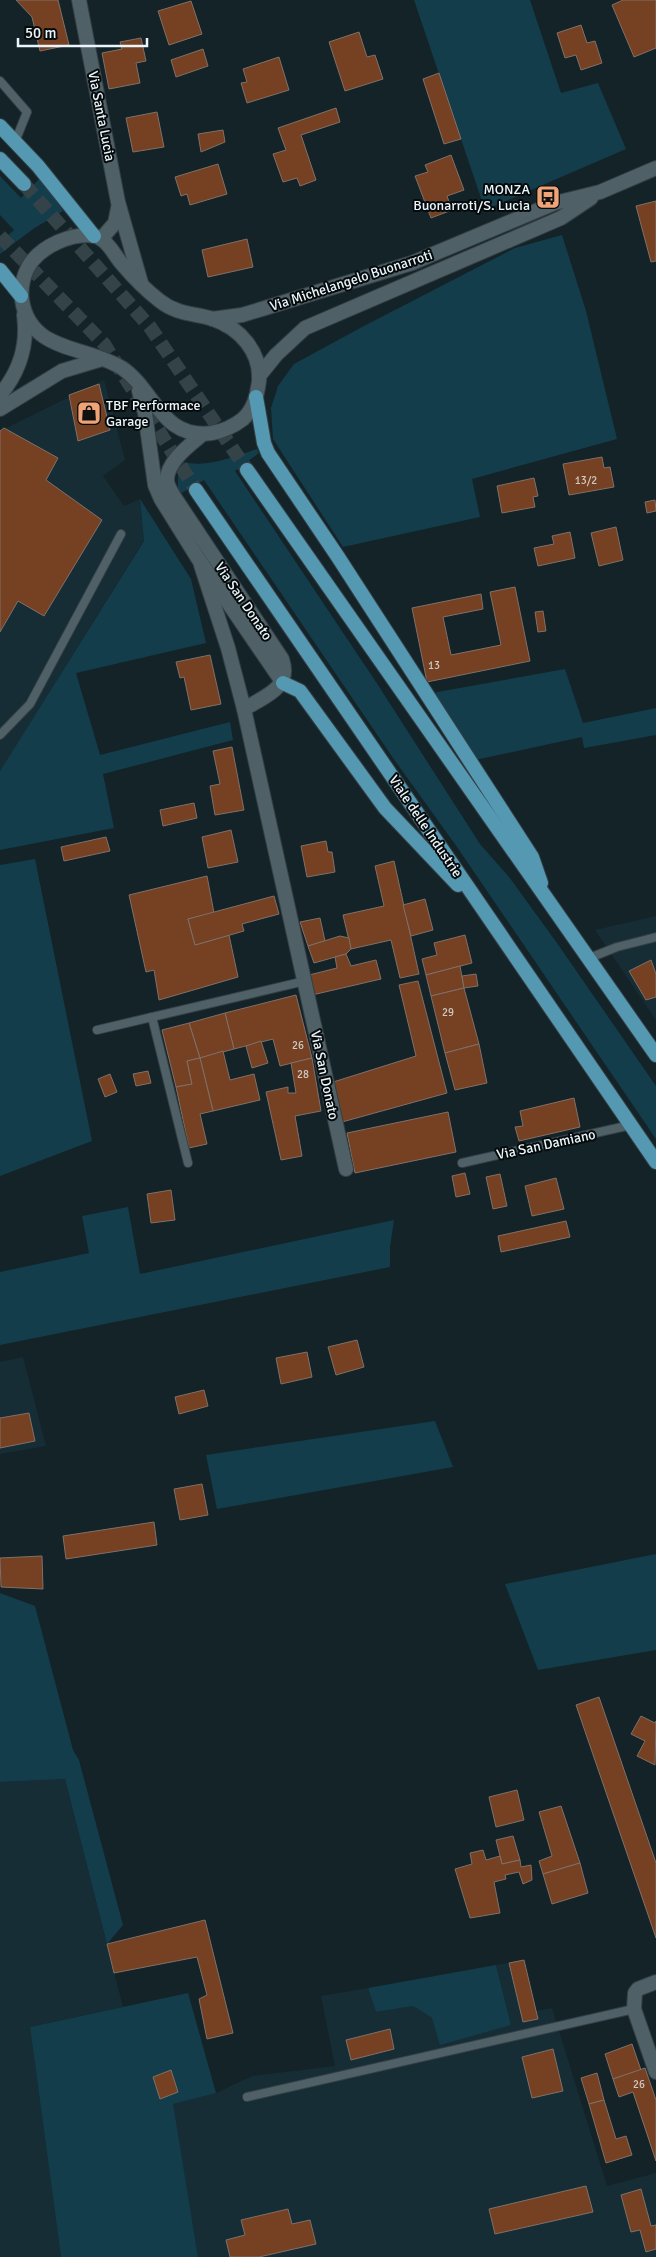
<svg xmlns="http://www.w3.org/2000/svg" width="656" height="2257" viewBox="0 0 656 2257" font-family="Signika,sans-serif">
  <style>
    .built { fill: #162d36 }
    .green { fill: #133d4b }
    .building { fill: #754122; stroke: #807068 }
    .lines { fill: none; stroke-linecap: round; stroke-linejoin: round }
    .primary-tunnel { stroke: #344348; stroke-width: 14; stroke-dasharray: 14 7; stroke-linecap: butt }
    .service-casing { stroke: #353f44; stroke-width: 10 }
    .minor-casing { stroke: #353f44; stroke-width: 16 }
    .tertiary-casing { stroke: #353f44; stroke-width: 16 }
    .primary-casing { stroke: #353f44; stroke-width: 16 }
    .service { stroke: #4f6067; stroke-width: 8 }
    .minor { stroke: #4f6067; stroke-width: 14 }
    .tertiary { stroke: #4f6067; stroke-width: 14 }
    .primary { stroke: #5498b1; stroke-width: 14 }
    .labels { text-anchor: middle; stroke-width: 4; stroke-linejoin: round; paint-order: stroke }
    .number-label { font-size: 11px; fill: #cec9c4 }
    .street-label { font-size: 14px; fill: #ecf6fa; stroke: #050b0d }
    .poi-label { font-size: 14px; fill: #ecf6fa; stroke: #050b0d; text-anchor: end }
  </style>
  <rect width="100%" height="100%" fill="#132328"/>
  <!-- built -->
  <g class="built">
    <path d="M104,380L125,460L103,476L124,506L140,499L144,540L0,771V431Z"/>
    <path d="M656,916V1020L595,930Z"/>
    <path d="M23,1357L46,1446L0,1454V1362Z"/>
    <path d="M65,1779L123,2007L30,2027L61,2257H0V1782Z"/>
    <path d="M524,1960L536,2011L552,2008L607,2186L656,2173V2257H198L172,2104L216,2093L252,2076L335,2066L321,1996L368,1988L376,2012L413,2006L432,2018L511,2025L496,1965Z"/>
  </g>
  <!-- green -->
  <g class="green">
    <path d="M414,0H530L561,93L598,83L626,149L485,210Z"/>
    <path d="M0,176L21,198L42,176L63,211L33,229L0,254V242L14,230L0,215Z"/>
    <path d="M562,235L586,311L617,439L472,479L480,517L343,547L273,439L271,408L278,386L294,364L362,327L515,248Z"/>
    <path d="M257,449L259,453L235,471L378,685L480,844L509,877L557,943L656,1086V1139L457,847L393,758L204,480L178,495V474L183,462C208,468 233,457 257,449Z"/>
    <path d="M140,499L191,579L206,643L76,673L100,755L230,722L233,740L103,774L114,828L0,850V771L144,541Z"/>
    <path d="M565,669L583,723L656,708V735L584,748L582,737L475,760L432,693Z"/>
    <path d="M35,859L92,1141L0,1176V865Z"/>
    <path d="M128,1207L140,1274L394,1220L390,1247V1267L0,1345V1272L89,1253L82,1216Z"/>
    <path d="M435,1421L453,1467L217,1509L206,1455Z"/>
    <path d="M656,1554V1650L538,1670L505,1584Z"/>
    <path d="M0,1593L35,1606L73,1750L79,1760L123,1925L107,1944L65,1779L0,1782Z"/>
    <path d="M496,1965L511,2025L440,2045L432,2018L413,2006L376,2012L368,1988Z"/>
    <path d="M188,1993L216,2093L173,2104L198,2257H61L30,2027Z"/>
  </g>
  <!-- building -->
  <g class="building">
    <path d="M16,0H58L69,45L40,51L32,17Z"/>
    <path d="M623,0H656V48L634,57L612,5Z"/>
    <path d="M191,1L202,34L169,45L158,11Z"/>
    <path d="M581,25L587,43L595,41L602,63L581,70L576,55L565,58L557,33Z"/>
    <path d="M359,32L367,57L375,55L383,79L345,91L329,42Z"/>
    <path d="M141,38L146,61L136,63L140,83L109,89L102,53L122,49L120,42Z"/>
    <path d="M203,49L208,66L176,77L171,60Z"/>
    <path d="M279,57L289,90L247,103L241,83L247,82L243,69Z"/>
    <path d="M439,73L461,139L444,144L423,79Z"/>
    <path d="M336,108L340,122L301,135L316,180L300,186L297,178L283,182L273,154L286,150L278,128Z"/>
    <path d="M157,112L164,147L133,152L126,118Z"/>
    <path d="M223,130L225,142L201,152L198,134Z"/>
    <path d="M451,155L464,190L447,196L452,210L431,218L415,176L428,172L425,165Z"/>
    <path d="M218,164L227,194L190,205L187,194L181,196L175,177Z"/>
    <path d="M656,201V261L651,262L636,206Z"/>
    <path d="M247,239L253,267L208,277L202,250Z"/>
    <path d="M99,384L110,430L78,441L69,395Z"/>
    <path d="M4,428L58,458L46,480L102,520L44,616L18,601L0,632V431Z"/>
    <path d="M602,457L604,468L610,467L614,487L569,495L563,464Z"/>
    <path d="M534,478L538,496L533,497L535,507L502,513L497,486Z"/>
    <path d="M655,500L656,511L647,513L645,502Z"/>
    <path d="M616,527L623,560L599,566L591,533Z"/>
    <path d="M570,532L575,558L538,566L534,548L554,544L552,536Z"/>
    <path d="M515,587L530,661L427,682L412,608L481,594L483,609L443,617L451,655L501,645L490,592Z"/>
    <path d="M543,611L546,631L538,632L535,612Z"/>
    <path d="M210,655L221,704L191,710L184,677L180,678L176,662Z"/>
    <path d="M232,747L244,810L215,815L210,786L220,784L213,751Z"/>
    <path d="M194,803L197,818L163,826L160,810Z"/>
    <path d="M231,830L238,862L208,868L202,837Z"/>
    <path d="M106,837L110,851L64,861L61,847Z"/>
    <path d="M326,841L328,852H332L335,872L307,877L301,846Z"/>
    <path d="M394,861L419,974L400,978L391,940L351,949L343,915L384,906L375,866Z"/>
    <path d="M207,876L214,913L188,919L195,945L229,935L238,977L159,1000L154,970L146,972L129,895Z"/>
    <path d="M274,896L279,914L242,924L244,931L195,945L188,919Z"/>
    <path d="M425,899L433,930L411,936L403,905Z"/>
    <path d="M320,918L325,941L308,946L300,922Z"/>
    <path d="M465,935L472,963L426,975L422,959L437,955L434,943Z"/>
    <path d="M340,936L349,938L351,949L346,954L314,963L308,946Z"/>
    <path d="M346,954L351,966L376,960L381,979L312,995L309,975L337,968L335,957Z"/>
    <path d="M651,960L656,974V997L646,1000L629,971Z"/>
    <path d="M460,966L464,988L431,996L426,975Z"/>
    <path d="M476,974L478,986L464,988L462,976Z"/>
    <path d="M418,981L447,1093L342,1122L330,1083L416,1056L399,985Z"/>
    <path d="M464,988L479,1044L445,1053L431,996Z"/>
    <path d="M296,995L312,1058L280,1066L273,1039L234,1049L225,1013Z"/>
    <path d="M225,1013L234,1049L200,1058L189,1023Z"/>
    <path d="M189,1023L200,1058L187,1061L192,1084L176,1087L162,1030Z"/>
    <path d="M261,1041L268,1063L252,1068L246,1046Z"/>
    <path d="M479,1044L487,1083L455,1090L445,1053Z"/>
    <path d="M223,1051L230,1080L254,1074L260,1100L213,1111L200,1058Z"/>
    <path d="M200,1058L213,1111L200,1114L207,1144L189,1148L176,1087L192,1084L187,1061Z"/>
    <path d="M312,1058L321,1111L295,1116L302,1156L281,1160L266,1092L288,1087V1093H296L291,1063Z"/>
    <path d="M148,1071L151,1083L136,1086L133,1074Z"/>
    <path d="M110,1074L117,1092L105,1097L98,1079Z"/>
    <path d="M574,1098L580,1127L519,1141L515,1127L523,1126L520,1111Z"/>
    <path d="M448,1112L456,1152L355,1173L347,1133Z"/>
    <path d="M465,1173L470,1194L456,1197L452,1176Z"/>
    <path d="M500,1174L507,1206L493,1209L486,1177Z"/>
    <path d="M556,1178L564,1209L532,1216L525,1186Z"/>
    <path d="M171,1190L175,1220L151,1223L147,1194Z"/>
    <path d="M566,1221L570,1237L501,1252L498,1236Z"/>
    <path d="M357,1340L364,1367L336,1375L328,1347Z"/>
    <path d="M307,1352L312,1377L281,1384L276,1358Z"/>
    <path d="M204,1390L208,1406L179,1414L175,1397Z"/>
    <path d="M29,1413L35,1441L0,1448V1418Z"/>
    <path d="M202,1484L208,1515L180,1520L174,1489Z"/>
    <path d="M154,1522L157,1545L66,1559L63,1536Z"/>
    <path d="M42,1556L43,1589L1,1587L0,1558Z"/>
    <path d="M599,1697L656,1863V1938L576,1705Z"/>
    <path d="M641,1716L655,1723L656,1721L655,1765L637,1756L645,1741L631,1734Z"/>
    <path d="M517,1790L524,1820L496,1827L489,1797Z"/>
    <path d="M561,1806L580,1863L543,1874L539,1861L552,1856L539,1812Z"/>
    <path d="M513,1836L520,1860L502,1864L496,1840Z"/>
    <path d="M483,1850L486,1860L500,1856L502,1864L520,1860L521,1867L531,1865L532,1880L523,1884L519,1872L505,1875L506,1879L494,1882L500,1913L470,1918L455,1869L472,1864L470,1853Z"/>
    <path d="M580,1863L588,1893L552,1904L543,1874Z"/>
    <path d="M205,1920L233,2033L207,2039L199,1999L207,1995L197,1957L114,1973L107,1944Z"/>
    <path d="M524,1960L538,2019L523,2022L509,1963Z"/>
    <path d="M390,2029L394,2049L351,2060L346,2040Z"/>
    <path d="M632,2044L641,2070L613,2079L605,2054Z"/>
    <path d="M553,2049L563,2091L532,2098L522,2057Z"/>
    <path d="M645,2068L656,2100V2161L633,2092L619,2097L613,2079Z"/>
    <path d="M171,2070L178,2092L160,2099L153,2077Z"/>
    <path d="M597,2073L604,2100L589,2104L581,2078Z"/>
    <path d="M604,2100L616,2139L626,2136L632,2155L606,2163L589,2104Z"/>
    <path d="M586,2186L593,2212L495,2234L489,2209Z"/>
    <path d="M641,2189L651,2226L656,2225V2249L646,2252L640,2230L631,2232L621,2195Z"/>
    <path d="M288,2209L292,2224L310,2220L316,2244L259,2257H230L226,2240L245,2235L241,2220Z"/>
  </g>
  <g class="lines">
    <!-- primary-tunnel -->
    <g class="primary-tunnel">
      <path d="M24,184L150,327L247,470"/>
      <path d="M0,236L104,344L196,490"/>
    </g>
    <!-- service casing -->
    <g class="service-casing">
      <g id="service">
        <path d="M0,81L27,112L15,142"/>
        <path d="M0,735L30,704L121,534"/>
        <path d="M587,959L617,947L656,937"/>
        <path d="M152,1017L188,1163"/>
        <path d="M97,1030L305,981"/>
        <path d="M462,1163L631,1125"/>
        <path d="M247,2097L634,2009"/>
      </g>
    </g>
    <!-- minor casing -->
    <g class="minor-casing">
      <g id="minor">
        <path d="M79,0L118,202L141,283"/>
        <path d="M101,239L115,223L118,208"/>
        <path d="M203,434C190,445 167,461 167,480C167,485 171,491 173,495L282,659C292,688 265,696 244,709"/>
        <path d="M201,565L228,648L244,709L346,1169"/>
        <path d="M656,1982L638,1989L635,1993L634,2009L656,2072"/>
      </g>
    </g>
    <!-- tertiary casing -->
    <g class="tertiary-casing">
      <g id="tertiary">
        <path d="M89,235C93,236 97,236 100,238C110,244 115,256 122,264C133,277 147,291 160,301C178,315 194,313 213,319C240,328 261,352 259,381C257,396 254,409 243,419C234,426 223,431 212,433C161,440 155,390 122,368C86,345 30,353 22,300C20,287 24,272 32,261C45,245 69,235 89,235Z"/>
        <path d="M212,319L242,315L265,308L412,263L555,203L600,192L656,168"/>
        <path d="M259,376L276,355L305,328L561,218L591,198"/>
        <path d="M139,391L145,413L155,485L161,499L199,560L283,683"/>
        <path d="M0,395C20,371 28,346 24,315"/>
        <path d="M0,409L62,371L102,359"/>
      </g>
    </g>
    <!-- primary casing -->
    <g class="primary-casing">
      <g id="primary">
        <path d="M0,126L38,166L94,236"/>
        <path d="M0,159L24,184"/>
        <path d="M0,270L21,296"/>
        <path d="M256,397L264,443L268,453L338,557L532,857L541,883"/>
        <path d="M247,470L656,1055"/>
        <path d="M196,490L656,1162"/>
        <path d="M283,683L300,691L385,808L458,885"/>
      </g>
    </g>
    <!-- service -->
    <use href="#service" class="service"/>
    <!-- minor -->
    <use href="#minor" class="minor"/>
    <!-- tertiary -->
    <use href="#tertiary" class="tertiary"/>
    <!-- primary -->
    <use href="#primary" class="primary"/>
  </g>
  <!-- icons -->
  <defs>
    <g id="bus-square" transform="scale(1.25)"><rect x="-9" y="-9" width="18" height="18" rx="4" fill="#efa377" stroke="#050b0d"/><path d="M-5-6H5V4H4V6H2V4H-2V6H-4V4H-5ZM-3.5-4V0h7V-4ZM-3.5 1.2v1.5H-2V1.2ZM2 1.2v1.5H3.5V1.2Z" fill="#111"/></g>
    <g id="shop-square" transform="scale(1.25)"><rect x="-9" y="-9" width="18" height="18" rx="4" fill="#efa377" stroke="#050b0d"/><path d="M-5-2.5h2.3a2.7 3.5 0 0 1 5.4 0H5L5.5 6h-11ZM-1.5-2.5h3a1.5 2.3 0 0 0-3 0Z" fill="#111"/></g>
  </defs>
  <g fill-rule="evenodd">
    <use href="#bus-square" x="548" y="197"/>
    <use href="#shop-square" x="89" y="413"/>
  </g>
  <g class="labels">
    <!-- number labels -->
    <g class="number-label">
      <text x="586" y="484">13/2</text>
      <text x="434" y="669">13</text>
      <text x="448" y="1016">29</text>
      <text x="298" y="1049">26</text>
      <text x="303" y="1078">28</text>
      <text x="639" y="2088">26</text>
    </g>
    <!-- street labels -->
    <g class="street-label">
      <text transform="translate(102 116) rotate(79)" y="5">Via Santa Lucia</text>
      <text transform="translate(351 280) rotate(-18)" y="5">Via Michelangelo Buonarroti</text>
      <text transform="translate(244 601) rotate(56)" y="5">Via San Donato</text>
      <text transform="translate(426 826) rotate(56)" y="5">Viale delle Industrie</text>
      <text transform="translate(325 1075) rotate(78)" y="5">Via San Donato</text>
      <text transform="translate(546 1144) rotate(-12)" y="5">Via San Damiano</text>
    </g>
    <!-- poi labels -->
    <g class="poi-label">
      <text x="530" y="194">MONZA<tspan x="530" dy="16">Buonarroti/S. Lucia</tspan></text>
      <text x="106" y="410" text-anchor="start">TBF Performace<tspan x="106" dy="16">Garage</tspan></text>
    </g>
  </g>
  <!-- scale -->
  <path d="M18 38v8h129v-8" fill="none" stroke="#ecf6fa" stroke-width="2.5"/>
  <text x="25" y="38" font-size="15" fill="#ecf6fa" stroke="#050b0d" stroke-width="4" paint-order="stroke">50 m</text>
</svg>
